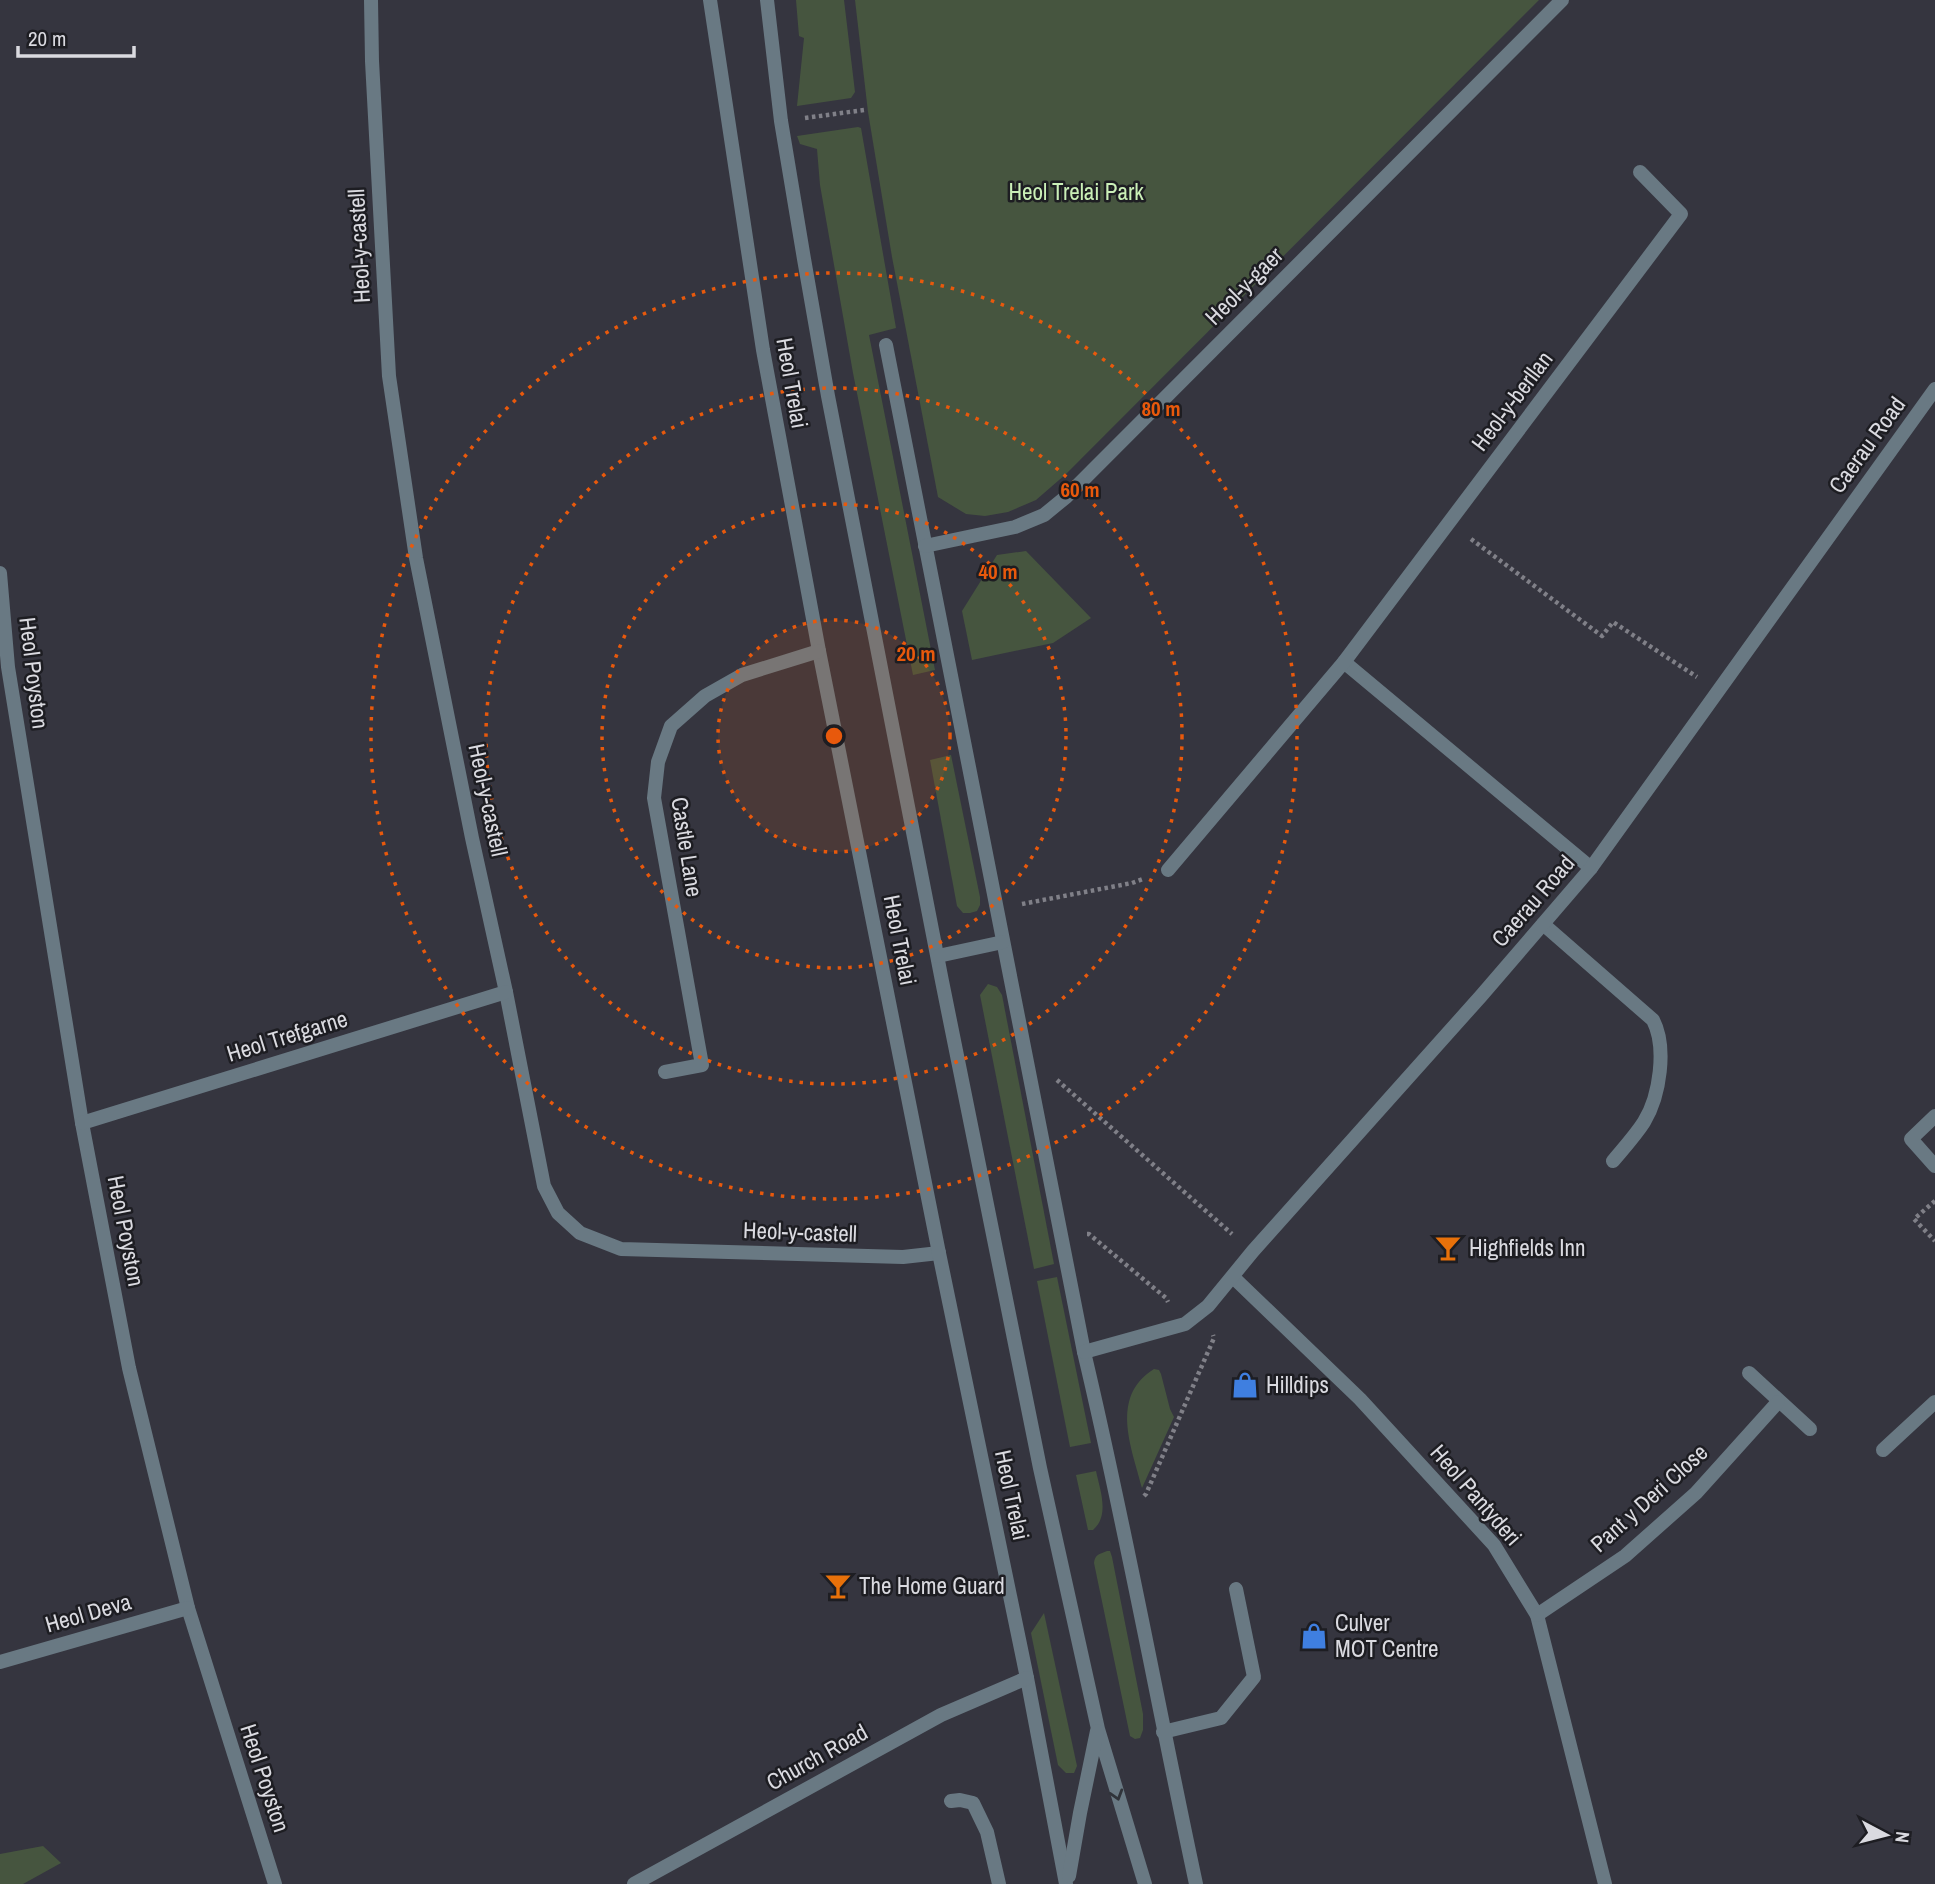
<svg xmlns="http://www.w3.org/2000/svg" width="1935" height="1884" viewBox="0 0 1935 1884" font-family="'Archivo Narrow',sans-serif">
  <style>
    .green { fill: #46553f }
    .lines { fill: none; stroke-linecap: round; stroke-linejoin: round }
    .path { stroke: #808088; stroke-width: 4.5; stroke-dasharray: 3.5 3.5; stroke-linecap: butt }
    .service { stroke: #697983; stroke-width: 14 }
    .minor { stroke: #697983; stroke-width: 14 }
    .oneway { stroke: #30343a }
    .ring { fill: none; stroke: #e8590c; stroke-width: 3.5; stroke-dasharray: 3.5 7 }
    .labels { text-anchor: middle; stroke-width: 5; stroke-linejoin: round; paint-order: stroke }
    .park-label { font-size: 23px; fill: #caefb7; stroke: #1d1d22 }
    .street-label { font-size: 23px; fill: #dadae0; stroke: #1d1d22 }
    .poi-label { font-size: 23px; fill: #dadae0; stroke: #1d1d22; text-anchor: start }
    .centre { fill: #e8590c; stroke: #1d1d22; stroke-width: 3.5 }
    .ring-label { font-size: 21px; text-anchor: middle; font-weight: bold; fill: #e8590c; stroke: #1d1d22; stroke-width: 5; stroke-linejoin: round; paint-order: stroke }
  </style>
  <rect width="100%" height="100%" fill="#35353f"/>
  <!-- green -->
  <g class="green">
    <path d="M796,0H844L855,92L851,98L797,106L804,38L799,36Z"/>
    <path d="M855,0H1539L1066,474L1036,500L1008,512L985,516L966,514L938,497L892,257L868,112Z"/>
    <path d="M858,127L861,128L896,328L869,335L935,670L913,675L853,373L820,185L817,149L800,144L797,136Z"/>
    <path d="M1026,551L1091,618L1053,643L972,660L962,611L997,555Z"/>
    <path d="M951,755L980,897V905L977,911L970,913H963L957,906L930,760Z"/>
    <path d="M988,984L997,987L1002,995L1054,1264L1034,1269L980,995Z"/>
    <path d="M1057,1277L1091,1443L1070,1447L1037,1281Z"/>
    <path d="M1154,1369L1159,1370L1161,1374L1170,1409L1174,1417L1142,1488C1132,1448 1109,1397 1154,1369Z"/>
    <path d="M1096,1471C1100,1490 1110,1515 1093,1530H1088L1076,1475Z"/>
    <path d="M1107,1551H1110L1112,1557L1143,1714V1730L1140,1738L1135,1739L1130,1736L1094,1563C1095,1554 1100,1554 1107,1551Z"/>
    <path d="M1044,1613L1077,1766L1074,1773H1066L1058,1765L1031,1633Z"/>
    <path d="M43,1846L61,1863L23,1884H0V1854Z"/>
  </g>
  <g class="lines">
    <!-- path -->
    <g class="path">
      <path d="M805,118L864,110"/>
      <path d="M1471,539L1602,636L1613,622L1697,677"/>
      <path d="M1022,904L1132,883L1143,879"/>
      <path d="M1057,1080L1232,1234"/>
      <path d="M1935,1201L1914,1219L1935,1241"/>
      <path d="M1087,1234H1089L1166,1298L1168,1302"/>
      <path d="M1144,1496L1146,1494L1214,1338L1213,1335"/>
    </g>
    <!-- service -->
    <g class="service">
      <path d="M1163,1732L1221,1718L1254,1677L1236,1589"/>
      <path d="M951,1801L960,1800L973,1803L987,1832L999,1884"/>
    </g>
    <!-- minor -->
    <g class="minor">
      <path d="M371,0L372,61L389,376L416,558L472,838L506,992L544,1186L558,1213L580,1233L621,1249L903,1257L939,1253"/>
      <path d="M710,0L763,350L819,651L939,1253L1027,1678L1066,1884"/>
      <path d="M767,0L781,121L804,259L828,396L942,981L1040,1468L1098,1729L1145,1884"/>
      <path d="M886,345L1084,1352C1126,1528 1158,1707 1196,1884"/>
      <path d="M925,546L1015,527L1044,515L1066,497L1562,0"/>
      <path d="M0,573L8,667L82,1123L129,1368L188,1608L275,1884"/>
      <path d="M1344,662L1591,868"/>
      <path d="M1168,870L1344,662L1681,214L1640,172"/>
      <path d="M1543,924L1653,1020C1667,1047 1660,1096 1644,1122C1635,1136 1623,1149 1613,1161"/>
      <path d="M938,956L1003,942"/>
      <path d="M665,1072L702,1065L654,798L658,762L671,726L705,696L742,675L819,651"/>
      <path d="M1935,1116L1911,1139L1935,1166"/>
      <path d="M82,1123L506,992"/>
      <path d="M1233,1277L1360,1399L1494,1545L1537,1615L1605,1884"/>
      <path d="M1084,1352L1185,1324L1208,1306L1253,1251L1481,996L1591,868L1935,389"/>
      <path d="M1749,1373L1810,1429"/>
      <path d="M1883,1450L1935,1402"/>
      <path d="M1537,1615L1625,1556L1696,1493L1778,1402"/>
      <path d="M0,1662L188,1608"/>
      <path d="M1069,1876L1080,1813L1097,1731"/>
      <path d="M634,1884L941,1715L1027,1678"/>
    </g>
  </g>
  <!-- one-way arrows -->
  <defs><path id="oneway-chevron" d="M-2-3.5L2.5 0L-2 3.5" fill="none" stroke-width="1.6" stroke-linecap="round" stroke-linejoin="round" transform="scale(1.75)"/></defs>
  <use class="oneway" href="#oneway-chevron" transform="translate(1117 1795) rotate(73)"/>
  <!-- distance rings -->
  <circle cx="834" cy="736" r="116" fill="#e8590c" fill-opacity=".12"/>
  <g class="ring">
    <circle cx="834" cy="736" r="116"/>
    <circle cx="834" cy="736" r="232"/>
    <circle cx="834" cy="736" r="348"/>
    <circle cx="834" cy="736" r="463"/>
  </g>
  <!-- icons -->
  <defs>
    <g id="bar-bare" transform="scale(2.1)"><path d="M-6-5H6L.8 .8V4.5H3.5V6h-7V4.5H-.8V.8Z" fill="#e8710a" stroke="#1d1d22" stroke-width="2.5" paint-order="stroke"/></g>
    <g id="shop-bare" transform="scale(2.1)"><path d="M-5-2.5h2.3a2.7 3.5 0 0 1 5.4 0H5L5.5 6h-11ZM-1.5-2.5h3a1.5 2.3 0 0 0-3 0Z" fill="#3f7fe0" stroke="#1d1d22" stroke-width="2.5" paint-order="stroke"/></g>
  </defs>
  <g fill-rule="evenodd">
    <use href="#bar-bare" x="1448" y="1248"/>
    <use href="#shop-bare" x="1245" y="1385"/>
    <use href="#bar-bare" x="838" y="1586"/>
    <use href="#shop-bare" x="1314" y="1636"/>
  </g>
  <g class="labels">
    <!-- park labels -->
    <g class="park-label">
      <text x="1076" y="200">Heol Trelai Park</text>
    </g>
    <!-- street labels -->
    <g class="street-label">
      <text transform="translate(359 246) rotate(-93)" y="8">Heol-y-castell</text>
      <text transform="translate(1244 286) rotate(-45)" y="8">Heol-y-gaer</text>
      <text transform="translate(792 383) rotate(80)" y="8">Heol Trelai</text>
      <text transform="translate(1512 401) rotate(-53)" y="8">Heol-y-berllan</text>
      <text transform="translate(1867 445) rotate(-54)" y="8">Caerau Road</text>
      <text transform="translate(34 673) rotate(83)" y="8">Heol Poyston</text>
      <text transform="translate(488 800) rotate(78)" y="8">Heol-y-castell</text>
      <text transform="translate(687 847) rotate(81)" y="8">Castle Lane</text>
      <text transform="translate(1533 901) rotate(-49)" y="8">Caerau Road</text>
      <text transform="translate(900 940) rotate(79)" y="8">Heol Trelai</text>
      <text transform="translate(287 1036) rotate(-17)" y="8">Heol Trefgarne</text>
      <text transform="translate(126 1231) rotate(79)" y="8">Heol Poyston</text>
      <text transform="translate(800 1232) rotate(2)" y="8">Heol-y-castell</text>
      <text transform="translate(1012 1495) rotate(78)" y="8">Heol Trelai</text>
      <text transform="translate(1476 1495) rotate(49)" y="8">Heol Pantyderi</text>
      <text transform="translate(1649 1498) rotate(-42)" y="8">Pant y Deri Close</text>
      <text transform="translate(88 1613) rotate(-16)" y="8">Heol Deva</text>
      <text transform="translate(817 1757) rotate(-29)" y="8">Church Road</text>
      <text transform="translate(265 1778) rotate(72)" y="8">Heol Poyston</text>
    </g>
    <!-- poi labels -->
    <g class="poi-label">
      <text x="1469" y="1256">Highfields Inn</text>
      <text x="1266" y="1393">Hilldips</text>
      <text x="859" y="1594">The Home Guard</text>
      <text x="1335" y="1631">Culver<tspan x="1335" dy="26">MOT Centre</tspan></text>
    </g>
  </g>
  <circle cx="834" cy="736" r="10" class="centre"/>
  <g class="ring-label">
    <text x="1161" y="416">80 m</text>
    <text x="1080" y="497">60 m</text>
    <text x="998" y="579">40 m</text>
    <text x="916" y="661">20 m</text>
  </g>
  <!-- north arrow -->
  <g transform="translate(1886 1835) rotate(97)" stroke="#1d1d22" stroke-width="5" paint-order="stroke">
  <path d="M0-5L12 26L0 18L-12 26Z" fill="#dadae0"/>
  <text y="-10" font-size="19" font-weight="bold" text-anchor="middle" fill="#dadae0">N</text>
  </g>
  <!-- scale -->
  <path d="M18 46v10h116v-10" fill="none" stroke="#dadae0" stroke-width="3.5"/>
  <text x="28" y="46" font-size="21" fill="#dadae0" stroke="#1d1d22" stroke-width="5" paint-order="stroke">20 m</text>
</svg>
